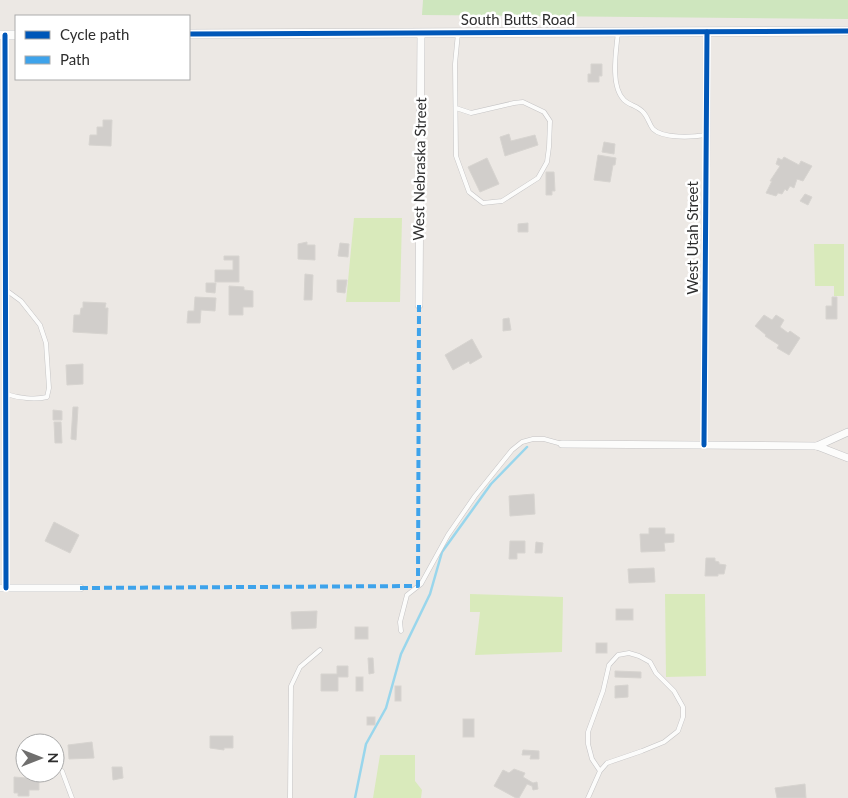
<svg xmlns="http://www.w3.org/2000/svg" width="848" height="798" viewBox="0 0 848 798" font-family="Lato,sans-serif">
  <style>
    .green { fill: #cee6be }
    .pitch { fill: #d9eabb }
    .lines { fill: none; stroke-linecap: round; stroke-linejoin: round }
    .stream { stroke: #99d6ec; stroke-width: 2.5 }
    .building { fill: #d1cecb; stroke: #d7d4d0 }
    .service-casing { stroke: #c5c4c5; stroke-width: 5 }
    .minor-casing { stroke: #c5c4c5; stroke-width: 8 }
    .tertiary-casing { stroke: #c5c4c5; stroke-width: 10 }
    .service { stroke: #fcfcfb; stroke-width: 4 }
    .minor { stroke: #fcfcfb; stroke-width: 7 }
    .tertiary { stroke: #fcfcfb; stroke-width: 9 }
    .quiet { stroke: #3ea3eb; stroke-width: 4; stroke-dasharray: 8 4; stroke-linecap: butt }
    .cycleway-casing { stroke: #fff; stroke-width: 8 }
    .cycleway { stroke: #0057b8; stroke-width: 5 }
    .labels { text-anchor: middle; stroke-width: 5; stroke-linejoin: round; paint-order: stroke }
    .street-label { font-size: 15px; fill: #2e2e2e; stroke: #fff }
  </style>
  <rect width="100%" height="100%" fill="#ece8e4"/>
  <!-- green -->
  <path class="green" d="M423,0H848V19L422,15Z"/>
  <!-- pitch -->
  <g class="pitch">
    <path d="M354,218H402L400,302H346Z"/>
    <path d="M814,244H844V296H834V286H815Z"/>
    <path d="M470,594L563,597L562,652L475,655L480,612H470Z"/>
    <path d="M665,594H705L706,676L666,677Z"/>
    <path d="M380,755H415V781L422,790L421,798H373Z"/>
  </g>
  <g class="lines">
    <!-- stream -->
    <path class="stream" d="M355,798L366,744L386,708L401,654L430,594L442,552L491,484L527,447"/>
  </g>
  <!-- building -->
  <g class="building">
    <path d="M591,64H602V76H599V82H588V74H591Z"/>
    <path d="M103,120H112L111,146L89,145L90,135H97V127H103Z"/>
    <path d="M509,134L511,141L535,135L538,145L505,156L500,137Z"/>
    <path d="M604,142L615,144L614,154L602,152Z"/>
    <path d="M598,155L616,158L615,165H613L610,182L594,180Z"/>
    <path d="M784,157L799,165L801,161L812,166L803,181L797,179L794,188L790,186L787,191L785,189L782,194L778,193L776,196L766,193L772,181H770L780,166L776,164L778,158L782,160Z"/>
    <path d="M487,158L499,184L480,192L468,167Z"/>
    <path d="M546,172H554L555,191H552V195H546Z"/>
    <path d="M805,194L812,197L808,205L800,201Z"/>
    <path d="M528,223V232H518V224Z"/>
    <path d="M307,242V245H315V260L298,259V244Z"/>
    <path d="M340,243L349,244L348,257L338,256Z"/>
    <path d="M224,256H239V282H215V270H233V260H224Z"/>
    <path d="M305,274L313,275L312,300H304Z"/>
    <path d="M337,280H347L345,293L337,292Z"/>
    <path d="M206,283H216L215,293L206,292Z"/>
    <path d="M229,286L244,287V290L253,291V307H243V315H229Z"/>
    <path d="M195,297L216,298L215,311L201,310L200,323H187L188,311H194Z"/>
    <path d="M832,297H837V319H826V306H832Z"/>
    <path d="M83,302L106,303L105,308H108L107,334L73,332L74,315H80L81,308H83Z"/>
    <path d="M764,315L772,320L776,315L784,320L780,327L788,333L790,331L800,338L789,355L777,348L779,345L765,336L766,335L755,326Z"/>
    <path d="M509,318L511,330L503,331V319Z"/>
    <path d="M472,339L482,357L470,364L469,361L453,370L445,355Z"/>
    <path d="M83,364V384L67,385L66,365Z"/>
    <path d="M73,407H78L76,440L71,439Z"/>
    <path d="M53,410L62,411V420H53Z"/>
    <path d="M54,422H61L62,443H55Z"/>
    <path d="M534,494L535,514L510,516L509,496Z"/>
    <path d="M54,522L79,535L70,553L45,541Z"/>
    <path d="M649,528H665V534H674V542L664,543L665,551L641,552L640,534H649Z"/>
    <path d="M510,541H525V553H517V559H509Z"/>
    <path d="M536,542L543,543L542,553H535Z"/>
    <path d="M706,558H715V561L719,562V564L726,565L724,574H718V576H705Z"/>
    <path d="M654,568L655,582L629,583L628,569Z"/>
    <rect x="616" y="609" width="17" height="11"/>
    <path d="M317,611L316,628L292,629L291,612Z"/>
    <rect x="355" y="627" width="13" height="12"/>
    <rect x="596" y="643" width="11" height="10"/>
    <path d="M368,658H373L374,673L369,674Z"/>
    <path d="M337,666H348V677H338V691H321V674H337Z"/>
    <path d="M615,671L641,672V678L615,677Z"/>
    <rect x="356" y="677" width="7" height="14"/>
    <path d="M628,685V697L615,698V686Z"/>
    <rect x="395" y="686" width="6" height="15"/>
    <rect x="367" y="717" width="8" height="8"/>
    <rect x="463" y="719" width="11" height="18"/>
    <path d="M210,736H233V748H224V750L210,748Z"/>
    <path d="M92,742L94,758L69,759L68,745Z"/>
    <path d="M523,750L539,751V759H530L531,755H522Z"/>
    <path d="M112,767H122L123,778L113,780Z"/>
    <path d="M514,769L525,773L523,777L533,783L537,782L538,789L533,790L532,786L527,784L519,798H516L494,786L503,770L509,773Z"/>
    <path d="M14,777L39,779V790H29V796H18V793H14Z"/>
    <path d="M805,784L806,798H777L775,788Z"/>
  </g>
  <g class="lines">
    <!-- service casing -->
    <g class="service-casing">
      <g id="service">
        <path d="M618,32C616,51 610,86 624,100C629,105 638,106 643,112C648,117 649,124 653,129C663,139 693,137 706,135"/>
        <path d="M456,108L471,113L514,103L523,102L544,112L550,121L549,147L547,162L538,178L502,201L483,203L469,192L456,156L455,64L458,33"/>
        <path d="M6,394C18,398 35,400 47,397L49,388L46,343L40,325L21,301L6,290"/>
        <path d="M401,631L400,622L407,595L421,584L448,535L475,496L512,450L522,442L533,439H544L562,444"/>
        <path d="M62,771L72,798"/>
        <path d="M290,798L291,686L300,667L320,650"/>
        <path d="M588,798L600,771L607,763L642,751L664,742L678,731L683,717V707L674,691L656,673L650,662L639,656L629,653L618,655L609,665L603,691L588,732V744L592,759L600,771"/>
      </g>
    </g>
    <!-- minor casing -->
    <g class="minor-casing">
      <g id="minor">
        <path d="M5,35L6,588"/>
        <path d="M419,305L421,33"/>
        <path d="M562,444L817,446L848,458"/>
        <path d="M704,445L707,32"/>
        <path d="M817,446L848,432"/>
        <path d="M0,588H80"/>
      </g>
    </g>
    <!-- tertiary casing -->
    <g class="tertiary-casing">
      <g id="tertiary">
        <path d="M189,34L848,31"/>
        <path d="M0,35H16"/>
      </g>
    </g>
    <!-- service -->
    <use href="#service" class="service"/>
    <!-- minor -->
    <use href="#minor" class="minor"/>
    <!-- tertiary -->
    <use href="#tertiary" class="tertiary"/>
    <!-- quiet -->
    <path class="quiet" d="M80,588L418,586L419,305"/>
    <!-- cycleway casing -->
    <g class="cycleway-casing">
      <g id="cycleway">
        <path d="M189,34L848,31"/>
        <path d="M5,35L6,588"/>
        <path d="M704,445L707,32"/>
      </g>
    </g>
    <!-- cycleway -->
    <use href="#cycleway" class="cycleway"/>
  </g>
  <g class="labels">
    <!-- street labels -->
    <g class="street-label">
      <text x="518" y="25">South Butts Road</text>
      <text transform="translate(420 169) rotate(-89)" y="5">West Nebraska Street</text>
      <text transform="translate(693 238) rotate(-90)" y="5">West Utah Street</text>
    </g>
  </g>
  <!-- legend -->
  <rect x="15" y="15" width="175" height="65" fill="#ffffff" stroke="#ababab"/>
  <rect x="25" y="31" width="25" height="8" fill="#0057b8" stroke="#ababab"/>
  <text x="60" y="40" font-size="15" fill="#2e2e2e">Cycle path</text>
  <rect x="25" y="56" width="25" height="8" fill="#3ea3eb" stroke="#ababab"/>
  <text x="60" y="65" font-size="15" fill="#2e2e2e">Path</text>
  <!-- north arrow -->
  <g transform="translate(40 758) rotate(90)"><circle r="24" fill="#ffffff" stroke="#ababab"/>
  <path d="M0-4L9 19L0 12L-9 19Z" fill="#706f6e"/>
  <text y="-8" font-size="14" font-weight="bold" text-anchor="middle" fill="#2e2e2e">N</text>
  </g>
</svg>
